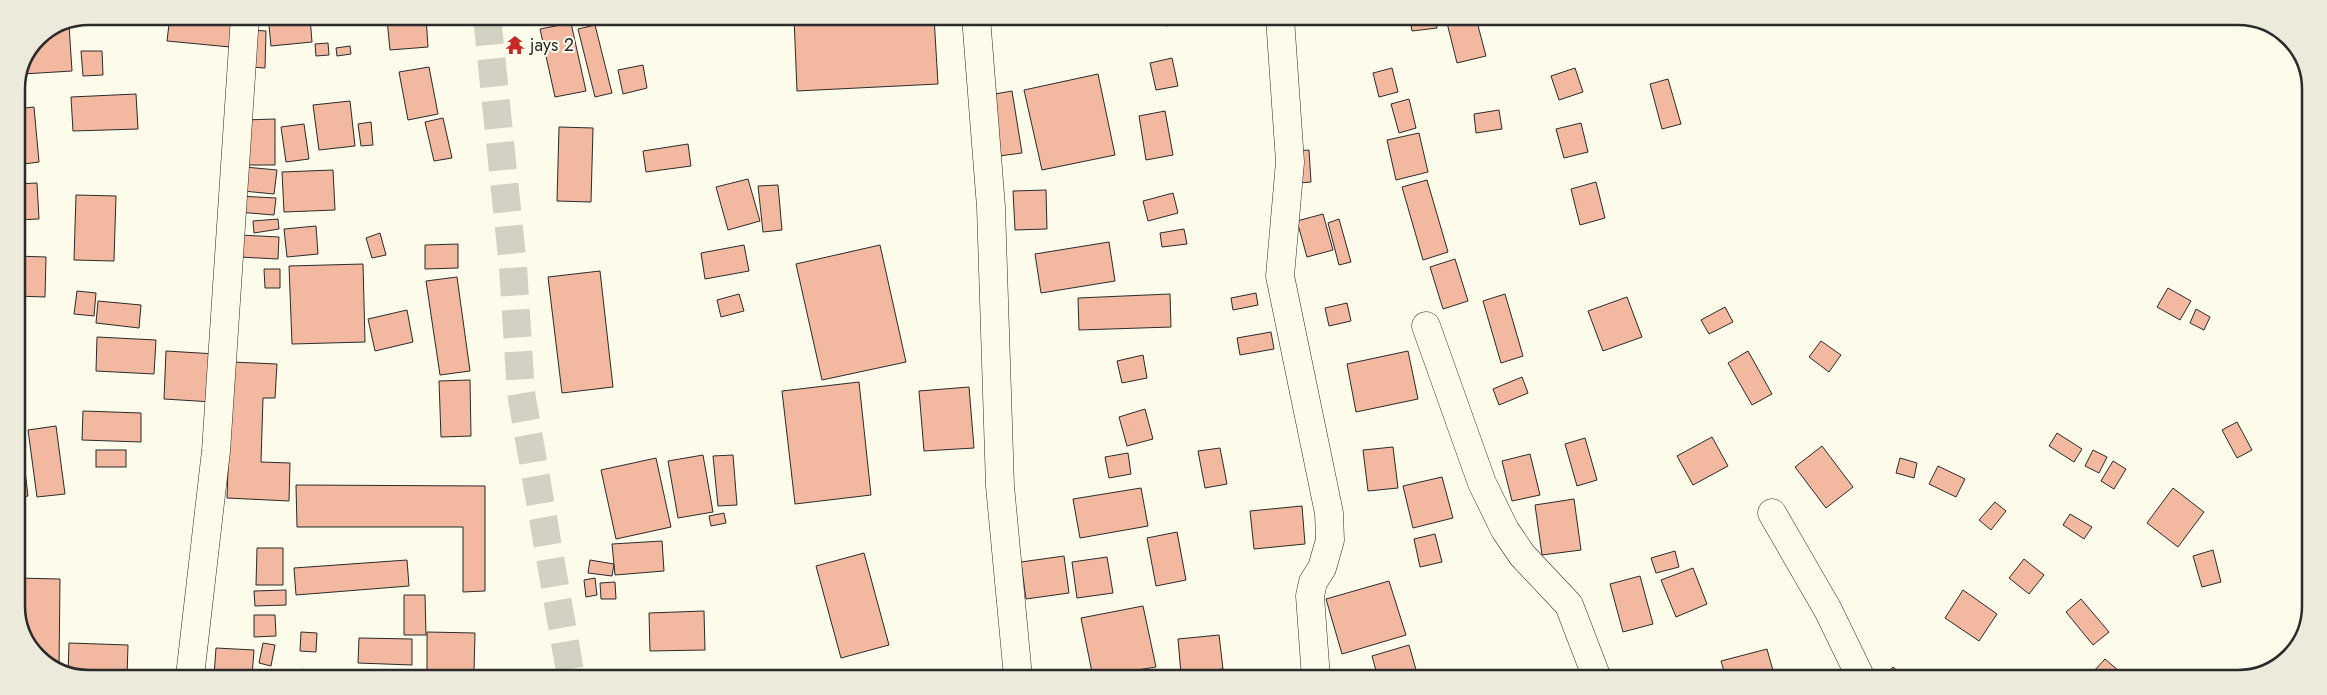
<svg xmlns="http://www.w3.org/2000/svg" width="2327" height="695" viewBox="0 0 2327 695" font-family="Jost,sans-serif">
  <style>
    .building { fill: #f2b8a0; stroke: #2b2b2b }
    .lines { fill: none; stroke-linecap: round; stroke-linejoin: round }
    .minor-tunnel { stroke: #d3d1c4; stroke-width: 28; stroke-dasharray: 28 14; stroke-linecap: butt }
    .minor-casing { stroke: #2b2b2b; stroke-width: 29 }
    .minor { stroke: #fdfbea; stroke-width: 28 }
    .labels { text-anchor: middle; stroke-width: 4; stroke-linejoin: round; paint-order: stroke }
    .poi-label { font-size: 18px; fill: #2b2b2b; stroke: #fdfbea; text-anchor: start }
    .rim { fill: none; stroke: #2b2b2b; stroke-width: 2.5 }
  </style>
  <rect width="100%" height="100%" fill="#fdfbea"/>
  <!-- building -->
  <g class="building">
    <path d="M170,16H232L230,47L167,41Z"/>
    <path d="M268,16L310,17L312,42L271,46Z"/>
    <path d="M426,17L428,47L390,50L387,19Z"/>
    <path d="M794,17H934L938,84L797,91Z"/>
    <path d="M1163,18H1184L1185,21L1166,26Z"/>
    <path d="M1410,18H1435L1437,28L1412,31Z"/>
    <path d="M1451,18H1476L1486,56L1457,63L1446,19Z"/>
    <path d="M571,23L586,91L555,97L540,29Z"/>
    <path d="M69,25L72,71L23,74L38,38Z"/>
    <path d="M595,25L612,93L595,97L578,29Z"/>
    <path d="M252,30L266,31L265,68L250,67Z"/>
    <path d="M328,43L329,55L316,56L315,44Z"/>
    <path d="M350,46L351,54L337,56L336,48Z"/>
    <path d="M81,51H102L103,75L83,76Z"/>
    <path d="M1172,58L1178,86L1156,90L1150,63Z"/>
    <path d="M643,65L647,88L623,94L618,70Z"/>
    <path d="M429,67L438,114L408,120L399,72Z"/>
    <path d="M1392,68L1398,92L1379,97L1373,73Z"/>
    <path d="M1575,68L1583,92L1559,100L1551,76Z"/>
    <path d="M1098,74L1115,155L1042,170L1024,90Z"/>
    <path d="M1668,79L1681,124L1662,129L1650,84Z"/>
    <path d="M1012,91L1022,153L999,156L989,95Z"/>
    <path d="M136,94L138,129L73,131L71,97Z"/>
    <path d="M1409,99L1416,128L1399,133L1391,104Z"/>
    <path d="M350,101L355,146L319,150L313,105Z"/>
    <path d="M34,107L39,162L16,165V109Z"/>
    <path d="M1499,110L1502,129L1476,133L1474,114Z"/>
    <path d="M1165,111L1173,155L1146,160L1139,116Z"/>
    <path d="M443,118L452,158L434,161L425,122Z"/>
    <path d="M275,119V165H245L244,120Z"/>
    <path d="M371,122L373,145L361,146L358,124Z"/>
    <path d="M1581,123L1588,152L1564,158L1556,129Z"/>
    <path d="M304,124L309,159L286,162L281,127Z"/>
    <path d="M559,127L593,128L591,202L557,201Z"/>
    <path d="M1419,133L1428,172L1396,180L1387,140Z"/>
    <path d="M688,144L691,166L646,172L643,151Z"/>
    <path d="M1309,150L1311,182L1285,184L1283,152Z"/>
    <path d="M245,167L277,170L274,194L243,191Z"/>
    <path d="M333,170L335,210L284,212L282,172Z"/>
    <path d="M748,179L760,221L728,230L716,187Z"/>
    <path d="M1427,180L1448,252L1423,260L1402,187Z"/>
    <path d="M1596,182L1605,218L1580,225L1571,189Z"/>
    <path d="M37,183L39,219L16,220V184Z"/>
    <path d="M778,185L782,230L763,232L758,186Z"/>
    <path d="M1046,190L1047,229L1015,230L1013,191Z"/>
    <path d="M1173,193L1178,213L1148,221L1143,201Z"/>
    <path d="M76,195L116,196L114,261L74,260Z"/>
    <path d="M238,196L276,198L274,215L237,212Z"/>
    <path d="M1323,214L1333,250L1307,257L1297,221Z"/>
    <path d="M278,219L279,229L254,233L253,221Z"/>
    <path d="M1339,219L1351,262L1339,265L1328,223Z"/>
    <path d="M316,226L318,254L287,257L284,229Z"/>
    <path d="M1184,229L1187,244L1162,247L1160,233Z"/>
    <path d="M380,233L386,255L372,258L366,238Z"/>
    <path d="M240,235L279,237L278,259L239,257Z"/>
    <path d="M1109,242L1115,281L1041,293L1035,254Z"/>
    <path d="M458,244V268L425,269V245Z"/>
    <path d="M744,245L749,271L705,279L701,253Z"/>
    <path d="M880,245L906,362L822,380L796,264Z"/>
    <path d="M16,256L46,257L45,297L16,296Z"/>
    <path d="M1455,259L1468,301L1443,309L1430,267Z"/>
    <path d="M363,264L365,342L292,344L289,266Z"/>
    <path d="M264,269H280V288H265Z"/>
    <path d="M600,271L613,387L562,393L548,277Z"/>
    <path d="M457,277L470,371L440,375L426,281Z"/>
    <path d="M2168,288L2191,301L2180,320L2157,307Z"/>
    <path d="M77,291L96,293L94,316L74,314Z"/>
    <path d="M1256,293L1258,305L1233,310L1231,298Z"/>
    <path d="M739,294L744,311L721,317L717,300Z"/>
    <path d="M1170,294L1171,327L1079,330L1078,298Z"/>
    <path d="M1505,294L1523,356L1501,363L1483,301Z"/>
    <path d="M1627,297L1642,337L1603,351L1588,311Z"/>
    <path d="M98,301L141,305L139,328L96,323Z"/>
    <path d="M1347,303L1351,321L1329,326L1325,308Z"/>
    <path d="M1725,307L1733,322L1709,334L1701,320Z"/>
    <path d="M2196,309L2210,317L2204,330L2190,323Z"/>
    <path d="M407,310L413,342L375,351L368,319Z"/>
    <path d="M1271,332L1274,349L1240,355L1237,338Z"/>
    <path d="M97,337L156,340L154,374L96,371Z"/>
    <path d="M1821,341L1841,355L1829,372L1809,357Z"/>
    <path d="M166,351L216,354L213,402L164,399Z"/>
    <path d="M1408,351L1418,399L1356,412L1347,364Z"/>
    <path d="M1748,351L1772,394L1752,405L1728,363Z"/>
    <path d="M1143,355L1147,378L1122,383L1117,361Z"/>
    <path d="M232,362L277,364L275,398H263L261,462L290,463L289,501L227,498Z"/>
    <path d="M1522,377L1528,393L1499,405L1493,389Z"/>
    <path d="M470,380L471,436L441,437L439,381Z"/>
    <path d="M859,382L871,495L795,504L782,391Z"/>
    <path d="M969,387L974,448L924,451L919,391Z"/>
    <path d="M1145,409L1153,439L1127,446L1119,417Z"/>
    <path d="M83,411L141,413V442L82,440Z"/>
    <path d="M2237,422L2252,450L2237,458L2222,430Z"/>
    <path d="M56,426L65,494L37,497L28,430Z"/>
    <path d="M2057,433L2082,449L2074,462L2049,446Z"/>
    <path d="M21,436L28,496L16,498V437Z"/>
    <path d="M1712,437L1728,466L1693,485L1677,456Z"/>
    <path d="M1585,438L1597,480L1577,486L1565,444Z"/>
    <path d="M1822,446L1853,487L1826,508L1795,467Z"/>
    <path d="M1393,447L1398,488L1368,491L1363,450Z"/>
    <path d="M1220,448L1227,484L1205,488L1198,451Z"/>
    <rect x="96" y="450" width="30" height="17"/>
    <path d="M2093,450L2107,457L2099,473L2085,466Z"/>
    <path d="M1128,453L1131,474L1109,478L1105,457Z"/>
    <path d="M1530,454L1540,495L1512,501L1502,461Z"/>
    <path d="M703,455L713,512L678,518L668,461Z"/>
    <path d="M733,455L737,505L718,506L713,456Z"/>
    <path d="M656,458L671,527L616,539L601,470Z"/>
    <path d="M1900,458L1917,463L1914,478L1896,473Z"/>
    <path d="M2113,461L2126,469L2114,489L2101,481Z"/>
    <path d="M1938,466L1965,479L1956,497L1929,484Z"/>
    <path d="M1442,477L1453,518L1413,528L1403,486Z"/>
    <path d="M296,485L485,486V591L463,592V527H297Z"/>
    <path d="M1141,488L1148,526L1080,538L1073,499Z"/>
    <path d="M2173,488L2204,512L2178,547L2147,523Z"/>
    <path d="M1574,499L1581,550L1542,555L1535,505Z"/>
    <path d="M1995,502L2006,511L1991,530L1979,520Z"/>
    <path d="M1302,506L1305,544L1254,549L1250,511Z"/>
    <path d="M724,513L726,523L711,526L709,516Z"/>
    <path d="M2070,514L2092,527L2084,539L2063,525Z"/>
    <path d="M1177,532L1186,580L1156,586L1147,538Z"/>
    <path d="M1435,534L1442,562L1420,567L1414,539Z"/>
    <path d="M662,541L664,571L615,575L612,544Z"/>
    <path d="M257,548H283V585H256Z"/>
    <path d="M2213,550L2221,582L2202,587L2193,556Z"/>
    <path d="M1675,551L1679,567L1656,573L1651,558Z"/>
    <path d="M864,553L889,645L841,658L816,566Z"/>
    <path d="M1064,556L1069,593L1026,599L1021,562Z"/>
    <path d="M1107,557L1113,593L1077,598L1072,562Z"/>
    <path d="M2024,559L2044,575L2029,594L2009,578Z"/>
    <path d="M407,560L409,586L296,595L294,568Z"/>
    <path d="M590,560L614,564L612,576L588,573Z"/>
    <path d="M1693,568L1707,604L1676,617L1661,580Z"/>
    <path d="M1640,576L1653,624L1623,632L1610,584Z"/>
    <path d="M16,578L60,579L59,668L32,650L16,611Z"/>
    <path d="M595,578L597,595L586,597L584,580Z"/>
    <path d="M1389,581L1406,635L1342,654L1326,599Z"/>
    <path d="M615,582L616,599H601L600,583Z"/>
    <path d="M286,590V605L255,606L254,591Z"/>
    <path d="M1963,590L1997,614L1979,641L1945,618Z"/>
    <path d="M404,595H425L426,635H404Z"/>
    <path d="M2081,599L2109,632L2093,645L2066,612Z"/>
    <path d="M1143,606L1156,667L1093,677L1081,618Z"/>
    <path d="M704,611L705,650L650,651L649,613Z"/>
    <path d="M254,615H275L276,636L254,637Z"/>
    <path d="M301,632L317,633L316,652L300,651Z"/>
    <path d="M427,632L475,633L474,671L427,670Z"/>
    <path d="M1219,635L1223,669L1181,674L1178,639Z"/>
    <path d="M359,638L412,639V665L358,663Z"/>
    <path d="M69,643L128,645L127,676H70L68,674Z"/>
    <path d="M263,643L275,645L271,666L259,663Z"/>
    <path d="M1409,645L1418,677L1378,678L1372,656Z"/>
    <path d="M216,648L254,650L252,676H214Z"/>
    <path d="M1767,649L1775,678H1726L1721,661Z"/>
    <path d="M2105,659L2119,671L2111,679H2097L2092,673Z"/>
    <path d="M1893,667L1906,678H1884Z"/>
    <path d="M302,669L315,675L314,676H298Z"/>
    <path d="M396,671L419,674V677H395Z"/>
  </g>
  <g class="lines">
    <!-- minor-tunnel -->
    <path class="minor-tunnel" d="M487,17L513,267L521,393L571,677"/>
    <!-- minor casing -->
    <g class="minor-casing">
      <g id="minor">
        <path d="M976,17L991,207L1000,486L1018,677"/>
        <path d="M1280,18L1290,162L1280,276L1329,513L1330,540L1322,568L1313,582L1310,596L1316,678"/>
        <path d="M1426,326L1482,483L1505,530L1522,555L1569,605L1597,678"/>
        <path d="M1772,513L1828,610L1861,678"/>
        <path d="M190,676L216,451L245,16"/>
      </g>
    </g>
    <!-- minor -->
    <use href="#minor" class="minor"/>
  </g>
  <!-- icons -->
  <defs>
    <g id="temple-bare" transform="scale(1.5)"><path d="M0-6L5-2H3V0L6.5 2.5H4V6H1.5V3h-3V6H-4V2.5H-6.5L-3 0V-2H-5Z" fill="#c62828" stroke="#fdfbea" stroke-width="2.5" paint-order="stroke"/></g>
  </defs>
  <g fill-rule="evenodd">
    <use href="#temple-bare" x="515" y="45"/>
  </g>
  <g class="labels">
    <!-- poi labels -->
    <g class="poi-label">
      <text x="530" y="51">jays 2</text>
    </g>
  </g>
  <!-- crop -->
  <path d="M0 0H2327V695H0ZM89 25H2238A64 64 0 0 1 2302 89V606A64 64 0 0 1 2238 670H89A64 64 0 0 1 25 606V89A64 64 0 0 1 89 25Z" fill="#eceadb" fill-rule="evenodd"/>
  <path class="rim" d="M89 25H2238A64 64 0 0 1 2302 89V606A64 64 0 0 1 2238 670H89A64 64 0 0 1 25 606V89A64 64 0 0 1 89 25Z"/>
</svg>
